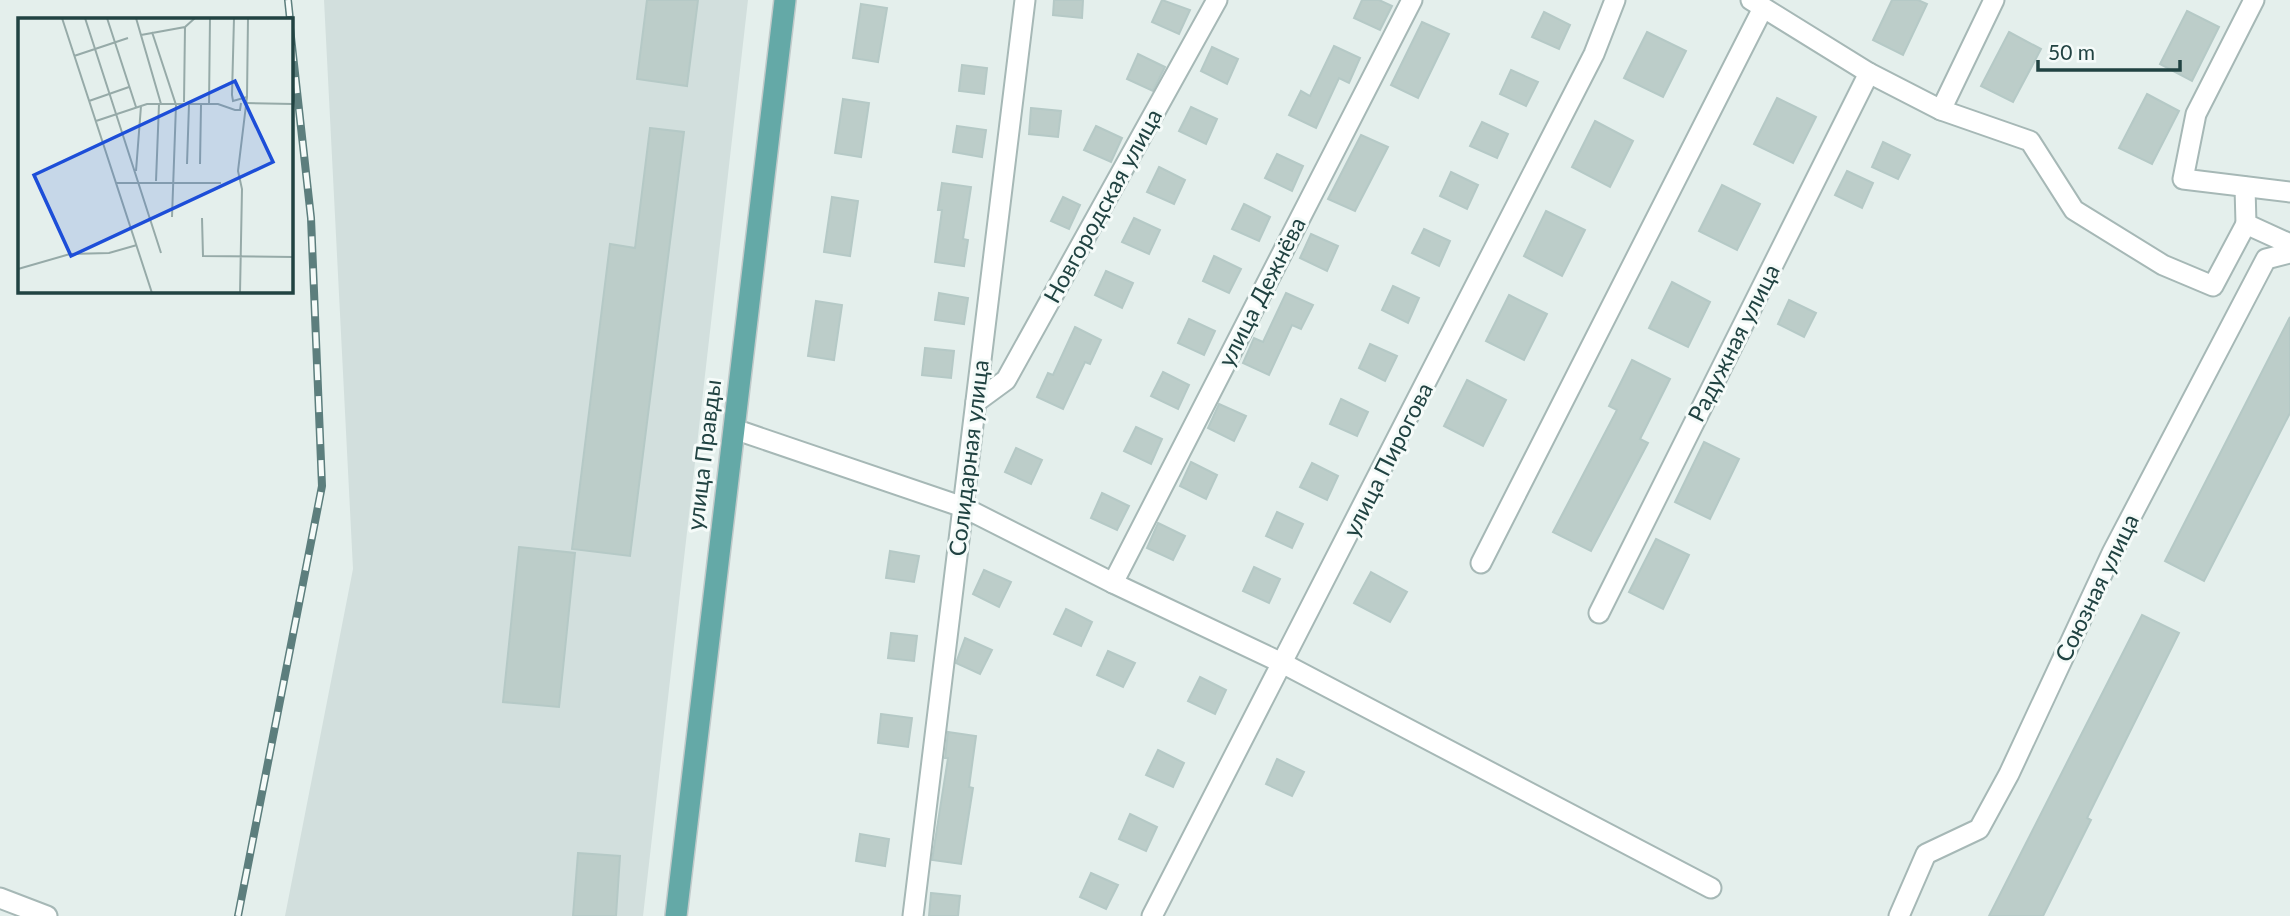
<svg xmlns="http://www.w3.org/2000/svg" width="2290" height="916" viewBox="0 0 2290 916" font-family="Lato,sans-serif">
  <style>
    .built { fill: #d2dfdd }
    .building { fill: #bccdc9; stroke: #b5c9c6; stroke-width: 2 }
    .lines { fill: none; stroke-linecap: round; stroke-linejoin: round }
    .minor-casing { stroke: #a6b8b6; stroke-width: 23 }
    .primary-casing { stroke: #c1caca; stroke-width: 24 }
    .minor { stroke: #fff; stroke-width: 19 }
    .primary { stroke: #64a9a7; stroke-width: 21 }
    .rail-casing { stroke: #5c7e7d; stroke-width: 8 }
    .rail { stroke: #f5fbf9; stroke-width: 5; stroke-dasharray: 16; stroke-linecap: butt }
    .labels { text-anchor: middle; stroke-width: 6; stroke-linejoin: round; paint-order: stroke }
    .street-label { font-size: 23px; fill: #214342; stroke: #f5fbf9 }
    .inset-road { fill: none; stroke: #96aaa8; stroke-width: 2 }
    .view { fill: #1d4ed8; fill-opacity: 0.15; stroke: #1d4ed8; stroke-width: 3.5 }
    .inset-edge { fill: none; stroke: #214342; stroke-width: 3.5 }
  </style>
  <rect width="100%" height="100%" fill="#e4efec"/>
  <!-- built -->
  <path class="built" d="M324,0H748L643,916H285L353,569Z"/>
  <!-- building -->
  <g class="building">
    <path d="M647,0H698L687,86L637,79Z"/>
    <path d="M1054,0H1083L1082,18L1053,15Z"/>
    <path d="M1162,0L1190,10L1179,34L1152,22Z"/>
    <path d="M1362,0H1379L1392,6L1380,30L1354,18Z"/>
    <path d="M1892,0H1918L1927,4L1903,55L1873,40Z"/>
    <path d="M861,4L887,8L878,62L853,58Z"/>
    <path d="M2187,11L2219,27L2192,81L2160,64Z"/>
    <path d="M1544,12L1570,25L1559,49L1532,37Z"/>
    <path d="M1422,22L1449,34L1418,98L1391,85Z"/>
    <path d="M1647,32L1686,51L1663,97L1624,78Z"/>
    <path d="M2009,32L2041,49L2013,102L1981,86Z"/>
    <path d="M1334,46L1360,58L1349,83L1339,78L1316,128L1289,115L1301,91L1310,96Z"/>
    <path d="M1212,47L1238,59L1227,84L1201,71Z"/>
    <path d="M1138,54L1165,67L1153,91L1127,79Z"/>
    <path d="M962,65L987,68L984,94L959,91Z"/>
    <path d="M1511,70L1538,82L1526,106L1500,94Z"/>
    <path d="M2147,94L2179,111L2152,164L2119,148Z"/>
    <path d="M1777,98L1816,117L1793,163L1754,144Z"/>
    <path d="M843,99L869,103L861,157L835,153Z"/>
    <path d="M1191,107L1217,119L1206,144L1179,131Z"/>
    <path d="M1031,108L1061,111L1058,137L1029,134Z"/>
    <path d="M1595,121L1633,141L1610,187L1572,167Z"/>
    <path d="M1482,122L1508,134L1497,158L1470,146Z"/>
    <path d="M957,126L986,130L982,157L953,152Z"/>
    <path d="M1096,126L1122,138L1111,162L1084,150Z"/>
    <path d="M650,128L684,132L630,556L572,549L610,244L635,248Z"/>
    <path d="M1361,135L1388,147L1355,211L1328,199Z"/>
    <path d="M1883,142L1910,155L1898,179L1872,167Z"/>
    <path d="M1277,154L1303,166L1292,191L1265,178Z"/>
    <path d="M1159,167L1185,180L1174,204L1147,192Z"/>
    <path d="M1847,171L1873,183L1862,208L1835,195Z"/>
    <path d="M1451,172L1478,185L1467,209L1440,196Z"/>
    <path d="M942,183L971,187L963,239L968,240L964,266L935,262L942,210H938Z"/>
    <path d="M1722,185L1760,204L1737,250L1699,231Z"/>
    <path d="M832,197L858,201L850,256L824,252Z"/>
    <path d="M1063,197L1080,205L1069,229L1051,221Z"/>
    <path d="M1244,204L1270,217L1259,241L1232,229Z"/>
    <path d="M1546,211L1585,230L1562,276L1524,256Z"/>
    <path d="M1134,218L1160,230L1149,254L1122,242Z"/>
    <path d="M1424,229L1450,241L1439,266L1412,253Z"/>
    <path d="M1311,234L1338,246L1327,271L1300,258Z"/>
    <path d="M1214,256L1241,269L1229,293L1203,281Z"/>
    <path d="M1106,271L1133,283L1122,308L1095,295Z"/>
    <path d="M1672,282L1710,302L1688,347L1649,328Z"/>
    <path d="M1393,286L1419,298L1408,323L1382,310Z"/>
    <path d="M939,293L968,298L964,324L935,320Z"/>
    <path d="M1286,293L1313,305L1301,329L1292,325L1269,375L1243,363L1254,338L1263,342Z"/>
    <path d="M1509,295L1547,314L1524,360L1486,341Z"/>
    <path d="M1789,300L1816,313L1804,337L1778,324Z"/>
    <path d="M816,301L842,305L834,360L808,356Z"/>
    <path d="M2290,317V413L2204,581L2165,561Z"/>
    <path d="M1189,319L1215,331L1204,355L1178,343Z"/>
    <path d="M1075,327L1101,340L1090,364L1085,362L1063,409L1037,397L1048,373L1053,375Z"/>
    <path d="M1370,344L1397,356L1385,381L1359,368Z"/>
    <path d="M925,348L954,351L951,378L922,375Z"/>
    <path d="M1632,360L1670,379L1640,439L1648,443L1591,551L1553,532L1617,410L1609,406Z"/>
    <path d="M1163,372L1189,385L1178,409L1151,396Z"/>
    <path d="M1467,380L1506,400L1483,446L1444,426Z"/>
    <path d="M1341,399L1368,412L1357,436L1330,424Z"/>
    <path d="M1219,404L1246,416L1234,441L1208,428Z"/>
    <path d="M1136,427L1162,439L1151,464L1124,451Z"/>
    <path d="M1704,442L1739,459L1710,519L1675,502Z"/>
    <path d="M1016,448L1042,460L1031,484L1005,472Z"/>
    <path d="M1191,462L1217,475L1206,499L1180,486Z"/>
    <path d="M1312,463L1338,476L1327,500L1300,487Z"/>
    <path d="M1102,493L1129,506L1117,530L1091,518Z"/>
    <path d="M1277,512L1303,524L1292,548L1266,536Z"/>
    <path d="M1158,523L1185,536L1173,560L1147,548Z"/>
    <path d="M1656,539L1689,555L1663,609L1629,592Z"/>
    <path d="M519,547L575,553L559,707L503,702Z"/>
    <path d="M890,551L919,556L914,582L886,578Z"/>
    <path d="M1254,567L1280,579L1269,603L1243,591Z"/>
    <path d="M984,570L1011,582L999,607L973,594Z"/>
    <path d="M1371,572L1407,592L1390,622L1354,603Z"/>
    <path d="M1066,609L1092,622L1081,646L1054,634Z"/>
    <path d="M2142,615L2179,633L2087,818L2091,820L2043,916H1989Z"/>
    <path d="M891,633L917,636L914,661L888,658Z"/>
    <path d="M965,638L992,650L980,674L956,663Z"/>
    <path d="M1108,651L1135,663L1123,687L1097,675Z"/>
    <path d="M1200,677L1226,690L1215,714L1188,701Z"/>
    <path d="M881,714L912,718L908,747L878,743Z"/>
    <path d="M948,732L976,736L969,787L973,788L961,864L932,860L948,758H945Z"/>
    <path d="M1158,750L1184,763L1173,787L1146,775Z"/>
    <path d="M1277,759L1304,772L1292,796L1266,784Z"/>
    <path d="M1130,814L1157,827L1146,851L1119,839Z"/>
    <path d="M860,834L889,839L885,866L856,861Z"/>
    <path d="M578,853L620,856L616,916H573Z"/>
    <path d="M1091,873L1118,885L1106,909L1080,897Z"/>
    <path d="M931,893L960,896L958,916H929Z"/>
  </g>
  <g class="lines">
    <!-- minor casing -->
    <g class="minor-casing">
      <g id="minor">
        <path d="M1751,0L1869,73L1941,110L2030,141L2074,210L2163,265L2213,286L2246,224"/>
        <path d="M2254,0L2196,114L2183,179L2290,192"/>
        <path d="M1941,110L1994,0"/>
        <path d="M2245,187L2246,224L2290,244"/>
        <path d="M976,402L1006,380L1217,0"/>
        <path d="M734,429L963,507L1113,583L1284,664L1711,888"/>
        <path d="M1481,563L1763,8"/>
        <path d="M1113,583L1412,0"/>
        <path d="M1599,613L1869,73"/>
        <path d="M0,898L47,916"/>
        <path d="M913,916L1025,0"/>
        <path d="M1152,916L1594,54L1615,0"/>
        <path d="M1899,916L1926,854L1979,829L2009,774L2112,553L2266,259L2290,253"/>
      </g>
    </g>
    <!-- primary casing -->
    <g class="primary-casing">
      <path id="primary" d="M676,916L785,0"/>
    </g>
    <!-- minor -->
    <use href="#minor" class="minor"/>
    <!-- primary -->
    <use href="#primary" class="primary"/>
    <!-- rail casing -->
    <g class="rail-casing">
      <g id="rail">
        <path d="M288,0L290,19"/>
        <path d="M238,916L322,486L311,218L290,28"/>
      </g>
    </g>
    <!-- rail -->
    <use href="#rail" class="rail"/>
  </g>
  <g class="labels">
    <!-- street labels -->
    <g class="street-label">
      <text transform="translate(1103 206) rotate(-61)" y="8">Новгородская улица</text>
      <text transform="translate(1262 292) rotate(-63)" y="8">улица Дежнёва</text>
      <text transform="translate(1734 343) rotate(-63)" y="8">Радужная улица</text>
      <text transform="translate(704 455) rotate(-83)" y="8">улица Правды</text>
      <text transform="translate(969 458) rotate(-83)" y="8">Солидарная улица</text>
      <text transform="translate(1388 460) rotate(-63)" y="8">улица Пирогова</text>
      <text transform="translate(2097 588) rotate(-64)" y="8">Союзная улица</text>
    </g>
  </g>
  <!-- overview -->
  <g transform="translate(18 18)">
    <rect width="275" height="275" fill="#e4efec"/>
    <path class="inset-road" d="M44,0L134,275M67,0L143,235M89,0L118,89M118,0L143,86M216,0L214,77L215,83L229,79M134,14L158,87L154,199M123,17L167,9L177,0M56,38L110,20M71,83L111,69M166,84L167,9M227,85L275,86M191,87L192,0M78,103L129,86H200L217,92H222L223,85M169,146L171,86M182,146L183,87M118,153L123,88M138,163L141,86M98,165H203M184,200L185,238L275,239M0,251L52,236L91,235L119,227M222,275L224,171L220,153L229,79L230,0"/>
    <path class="view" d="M217,63L255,144L53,238L16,157Z"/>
    <rect width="275" height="275" class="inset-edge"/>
  </g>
  <!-- scale -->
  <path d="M2038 60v10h142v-10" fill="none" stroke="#214342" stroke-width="3.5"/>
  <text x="2048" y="60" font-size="21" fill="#214342" stroke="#f5fbf9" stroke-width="5" paint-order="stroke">50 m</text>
</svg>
